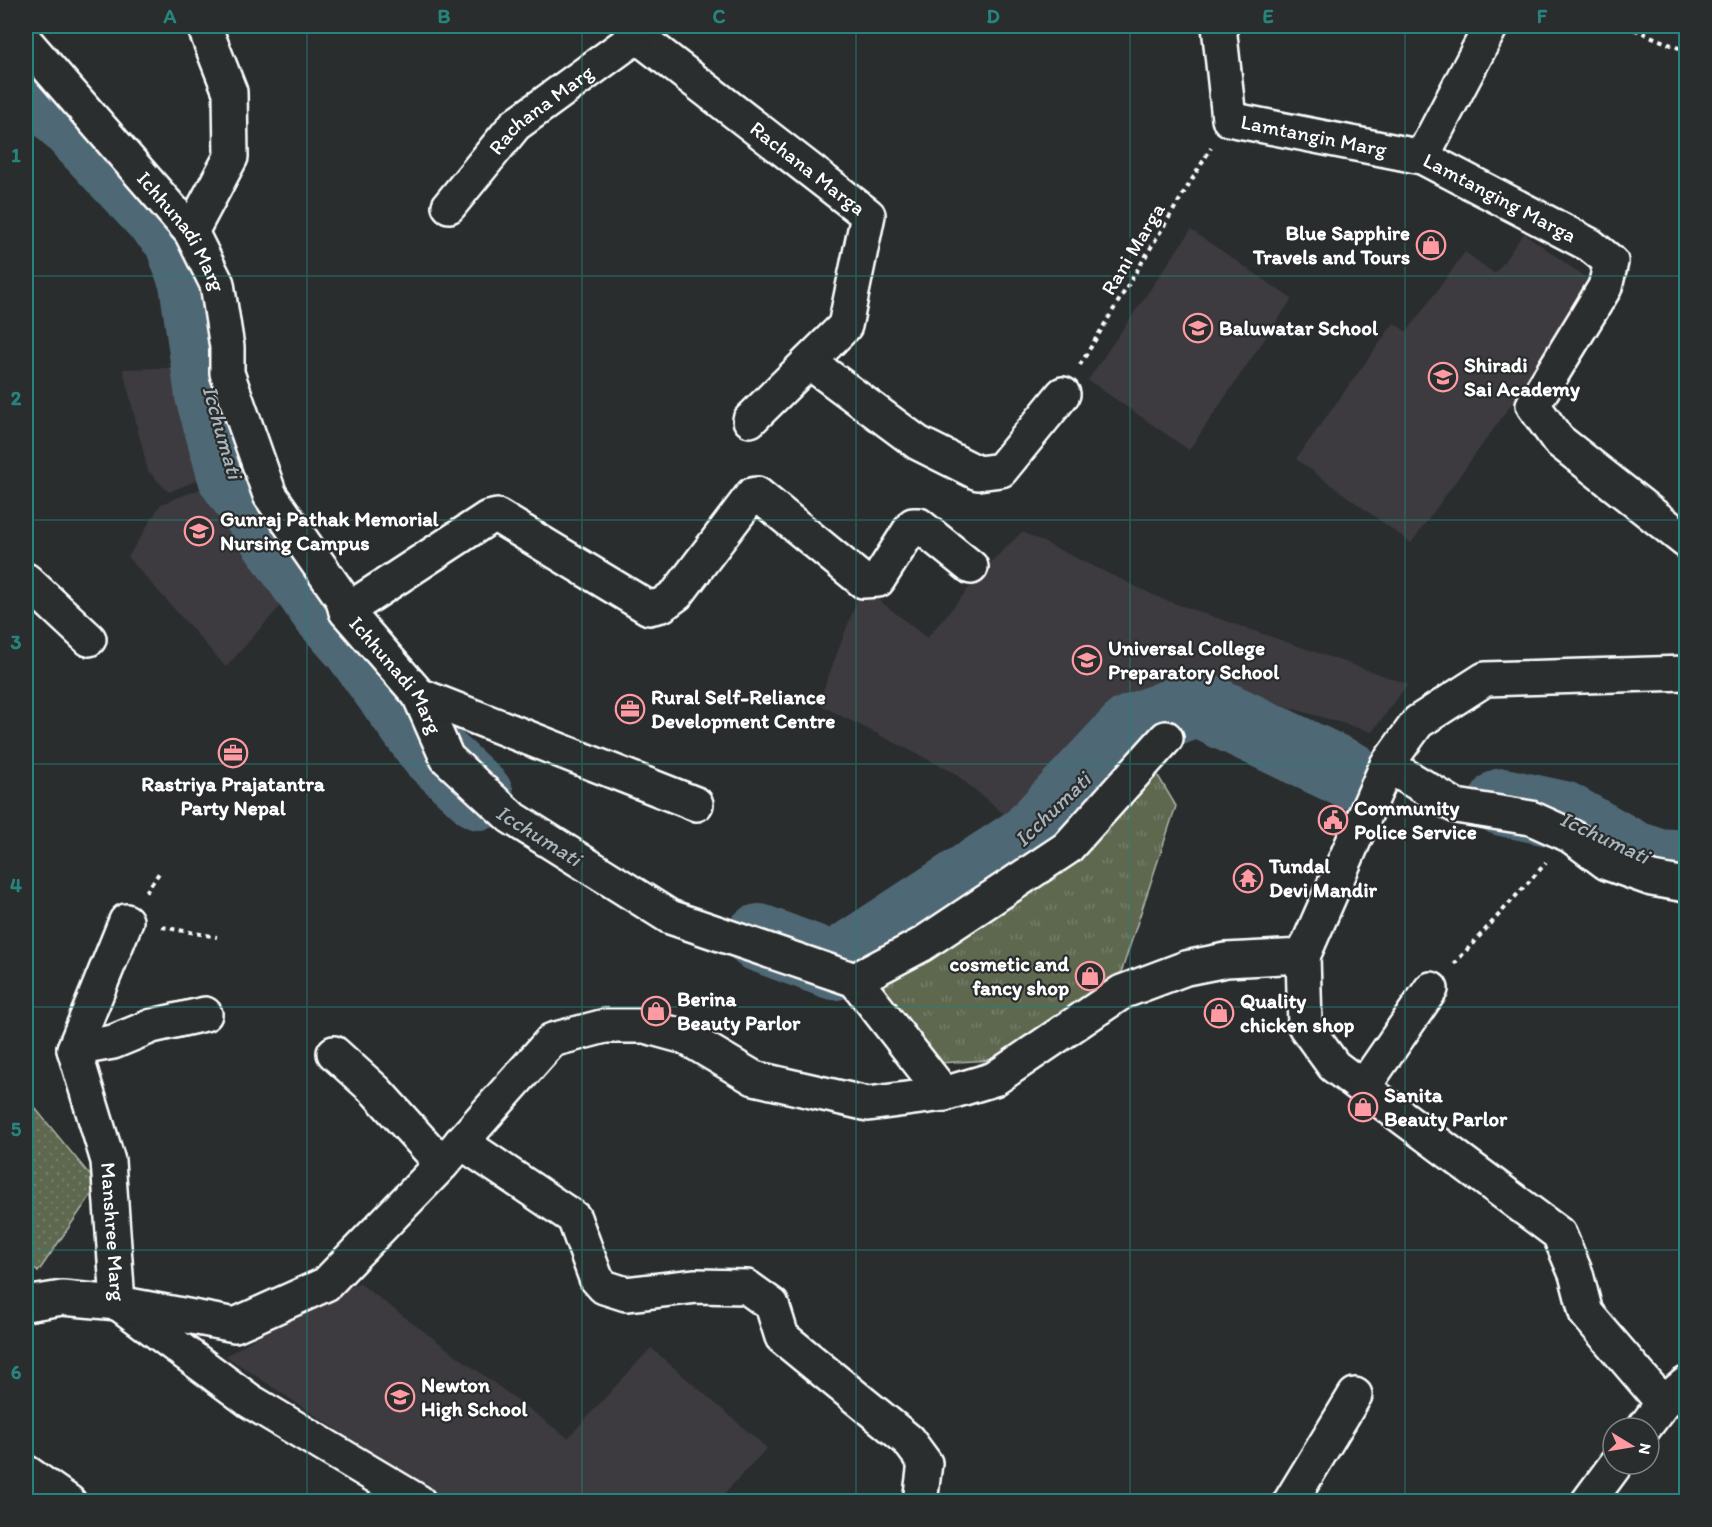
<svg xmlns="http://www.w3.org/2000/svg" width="1712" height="1527" viewBox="0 0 1712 1527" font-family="Itim,sans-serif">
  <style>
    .built { fill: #3c3b41 }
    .grass { fill: url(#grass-tufts); stroke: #aeb4a8; stroke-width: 1.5 }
    .park { fill: url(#park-dots); stroke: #aeb4a8; stroke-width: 1.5 }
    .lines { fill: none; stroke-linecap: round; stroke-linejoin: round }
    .river { stroke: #4f6874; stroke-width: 68 }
    .minor-casing { stroke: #fff; stroke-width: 38 }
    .path { stroke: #fff; stroke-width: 4; stroke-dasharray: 4.5 4.5; stroke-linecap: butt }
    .minor { stroke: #2a2d2e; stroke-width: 33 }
    .grid { fill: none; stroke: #27847c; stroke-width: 1.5; stroke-opacity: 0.55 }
    .labels { text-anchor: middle; stroke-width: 4.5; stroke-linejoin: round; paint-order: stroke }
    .street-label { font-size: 21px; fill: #fff; stroke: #2a2d2e }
    .poi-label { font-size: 21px; font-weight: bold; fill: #fff; stroke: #2a2d2e; text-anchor: start }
    .water-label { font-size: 22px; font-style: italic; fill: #a7b4ba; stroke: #2a2d2e }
    .neatline { fill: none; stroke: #27847c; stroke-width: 2 }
    .grid-label { font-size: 20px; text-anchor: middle; font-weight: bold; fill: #27847c }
  </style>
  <defs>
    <pattern id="grass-tufts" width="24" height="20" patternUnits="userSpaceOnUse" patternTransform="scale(1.5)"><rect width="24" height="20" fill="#5d6850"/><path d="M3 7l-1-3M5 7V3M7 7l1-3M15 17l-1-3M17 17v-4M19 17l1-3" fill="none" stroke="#757f6a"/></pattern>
    <pattern id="park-dots" width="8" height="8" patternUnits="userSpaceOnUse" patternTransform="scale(1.5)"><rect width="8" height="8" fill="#5d6850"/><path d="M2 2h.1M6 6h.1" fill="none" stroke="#757f6a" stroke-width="1.8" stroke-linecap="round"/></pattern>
  </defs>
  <rect width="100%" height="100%" fill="#2a2d2e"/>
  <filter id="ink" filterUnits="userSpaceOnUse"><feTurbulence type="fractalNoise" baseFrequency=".0167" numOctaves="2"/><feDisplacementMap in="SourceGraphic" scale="12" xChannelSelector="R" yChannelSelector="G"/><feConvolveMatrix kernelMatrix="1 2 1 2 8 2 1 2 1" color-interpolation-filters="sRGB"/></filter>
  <g filter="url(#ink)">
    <!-- built -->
    <g class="built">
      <path d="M1191,230L1292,299L1189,450L1088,380Z"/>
      <path d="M1524,233L1597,286L1411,543L1296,459L1394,323L1407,332L1465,252L1495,274Z"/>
      <path d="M205,367L214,444L230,496L293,592L226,667L128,557L161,504L213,484L209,475L169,492L148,471L123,369Z"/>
      <path d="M1022,532L1162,599L1408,684L1372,732L1207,683H1175L1132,694L1049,788L1009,818L953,772L818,704L862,587L927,638L992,561Z"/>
      <path d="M360,1284L568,1438L651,1348L767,1448L717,1501H444L226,1356L336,1289Z"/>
    </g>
    <!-- grass -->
    <path class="grass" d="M1154,769L1176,806L1119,979L1013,1059L937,1063L872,994L1069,853Z"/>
    <!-- park -->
    <path class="park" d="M26,1097L98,1185L38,1272L26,1261Z"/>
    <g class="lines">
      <!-- river -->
      <g class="river">
        <path d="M26,75L177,237L193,282L209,395L232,477L324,610L356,646L433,752L480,796"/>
        <path d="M1503,802L1563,815L1634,855L1656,862L1686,864"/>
        <path d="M759,938L834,966L1029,838L1131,729L1197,703L1349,775"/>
      </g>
      <!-- minor casing -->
      <g class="minor-casing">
        <g id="minor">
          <path id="s1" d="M1219,26L1229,119L1422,157L1590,245L1611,262L1605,287L1533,405L1558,440L1686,541"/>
          <path id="s2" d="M637,36L868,215L845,326L750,420"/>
          <path id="s3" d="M26,42L191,232L217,284L227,347V373L270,495L342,598L346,611L419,695L447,758L511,817L670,917L855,980L944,1094"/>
          <path d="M1422,157L1491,26"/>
          <path id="s4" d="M449,206L515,125L637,36L643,26"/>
          <path d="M191,232L231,157L230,92L204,26"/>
          <path d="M809,362L918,443L978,473L1001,470L1063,394"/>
          <path d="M26,580L89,639"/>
          <path d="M346,611L488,518L497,516L649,608L662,605L677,594L752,495L757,494L863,581L878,580L913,525H919L971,567"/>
          <path d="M419,695L696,804"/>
          <path d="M1387,765L1456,806L1531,818L1571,836L1607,863L1652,879L1686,885"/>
          <path id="s5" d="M126,921L74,1049L108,1161L118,1303L250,1401L419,1502"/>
          <path d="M1303,956L1305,1026L1334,1066L1559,1234L1576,1274L1586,1313L1663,1403"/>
          <path d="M855,980L921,945L1067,848L1166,738"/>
          <path d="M74,1049L113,1042L152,1026L205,1014"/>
          <path d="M334,1053L376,1091L442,1164"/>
          <path d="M1364,1086L1431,989"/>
          <path d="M461,1142L574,1218L596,1278L604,1287L626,1294L696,1286L747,1287L772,1305L782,1337L908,1440L925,1463L920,1502"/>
          <path d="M26,1304L62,1298L118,1303L235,1325L326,1284L442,1164L552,1040L605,1026H645L685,1037L754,1078L868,1104L944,1094L994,1079L1122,992L1186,968L1226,960L1303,956L1387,765L1418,722L1485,679L1686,673"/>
          <path d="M1644,1428L1663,1403L1686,1384"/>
          <path d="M26,1472L69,1502"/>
          <path d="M1290,1502L1355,1395"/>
          <path d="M1588,1502L1616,1464"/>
        </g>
      </g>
      <!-- path -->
      <g class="path">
        <path d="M1626,26L1686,51"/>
        <path d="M1080,365L1211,148"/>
        <path d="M146,892L159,873"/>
        <path d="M162,927L217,937"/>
        <path d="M1454,964L1546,863"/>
      </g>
      <!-- minor -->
      <use href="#minor" class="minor"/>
    </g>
  </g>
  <!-- grid -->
  <path class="grid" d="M307,26V1502M582,26V1502M856,26V1502M1130,26V1502M1405,26V1502M26,276H1686M26,520H1686M26,764H1686M26,1007H1686M26,1250H1686"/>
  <!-- icons -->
  <defs>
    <g id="shop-ring" transform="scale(1.5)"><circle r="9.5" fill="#2a2d2e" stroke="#ff9aa2" stroke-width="1.5"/><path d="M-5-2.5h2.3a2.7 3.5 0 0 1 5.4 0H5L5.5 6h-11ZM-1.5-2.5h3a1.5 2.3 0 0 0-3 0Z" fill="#ff9aa2"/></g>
    <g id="school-ring" transform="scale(1.5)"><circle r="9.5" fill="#2a2d2e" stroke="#ff9aa2" stroke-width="1.5"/><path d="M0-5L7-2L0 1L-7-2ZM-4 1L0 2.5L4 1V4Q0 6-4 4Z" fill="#ff9aa2"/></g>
    <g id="university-ring" transform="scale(1.5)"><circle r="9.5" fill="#2a2d2e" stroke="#ff9aa2" stroke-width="1.5"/><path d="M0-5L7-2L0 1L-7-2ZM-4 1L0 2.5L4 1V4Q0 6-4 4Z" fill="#ff9aa2"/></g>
    <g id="office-ring" transform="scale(1.5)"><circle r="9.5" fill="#2a2d2e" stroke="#ff9aa2" stroke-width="1.5"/><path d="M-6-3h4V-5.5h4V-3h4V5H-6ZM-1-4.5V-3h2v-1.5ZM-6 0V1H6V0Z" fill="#ff9aa2"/></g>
    <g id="civic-ring" transform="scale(1.5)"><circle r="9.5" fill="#2a2d2e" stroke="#ff9aa2" stroke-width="1.5"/><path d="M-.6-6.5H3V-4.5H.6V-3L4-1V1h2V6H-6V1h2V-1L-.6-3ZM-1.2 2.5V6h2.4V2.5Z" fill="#ff9aa2"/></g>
    <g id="temple-ring" transform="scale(1.5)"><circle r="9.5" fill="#2a2d2e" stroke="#ff9aa2" stroke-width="1.5"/><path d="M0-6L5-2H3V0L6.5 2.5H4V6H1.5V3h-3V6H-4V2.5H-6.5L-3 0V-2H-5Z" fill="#ff9aa2"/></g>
  </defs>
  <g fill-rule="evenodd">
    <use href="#shop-ring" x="1431" y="245"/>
    <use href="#school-ring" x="1198" y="328"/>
    <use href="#school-ring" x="1443" y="377"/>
    <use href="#university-ring" x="199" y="531"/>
    <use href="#school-ring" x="1087" y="660"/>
    <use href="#office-ring" x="630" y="709"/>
    <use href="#office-ring" x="233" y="753"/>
    <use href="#civic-ring" x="1333" y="820"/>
    <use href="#temple-ring" x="1248" y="878"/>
    <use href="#shop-ring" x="1090" y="976"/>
    <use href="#shop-ring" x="656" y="1011"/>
    <use href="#shop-ring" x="1219" y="1013"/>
    <use href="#shop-ring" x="1363" y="1107"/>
    <use href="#school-ring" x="400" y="1397"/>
  </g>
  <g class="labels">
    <!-- street labels -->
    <g class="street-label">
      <text dy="7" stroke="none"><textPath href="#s4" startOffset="134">Rachana Marg</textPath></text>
      <text dy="7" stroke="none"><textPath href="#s1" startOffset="180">Lamtangin Marg</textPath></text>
      <text dy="7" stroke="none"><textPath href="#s2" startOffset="216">Rachana Marga</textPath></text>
      <text dy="7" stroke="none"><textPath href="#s1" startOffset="378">Lamtanging Marga</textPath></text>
      <text dy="7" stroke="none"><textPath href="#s3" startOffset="246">Ichhunadi Marg</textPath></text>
      <text transform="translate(1133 249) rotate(-59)" y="7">Rani Marga</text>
      <text dy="7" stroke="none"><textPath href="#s3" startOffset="750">Ichhunadi Marg</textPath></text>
      <text dy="7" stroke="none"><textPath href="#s5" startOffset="326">Manshree Marg</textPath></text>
    </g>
    <!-- poi labels -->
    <g class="poi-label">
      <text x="1410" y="240" text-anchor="end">Blue Sapphire<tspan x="1410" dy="24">Travels and Tours</tspan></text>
      <text x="1219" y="335">Baluwatar School</text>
      <text x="1464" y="372">Shiradi<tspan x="1464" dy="24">Sai Academy</tspan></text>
      <text x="220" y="526">Gunraj Pathak Memorial<tspan x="220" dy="24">Nursing Campus</tspan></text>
      <text x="1108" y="655">Universal College<tspan x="1108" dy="24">Preparatory School</tspan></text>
      <text x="651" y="704">Rural Self-Reliance<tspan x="651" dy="24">Development Centre</tspan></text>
      <text x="233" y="791" text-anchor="middle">Rastriya Prajatantra<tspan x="233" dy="24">Party Nepal</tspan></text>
      <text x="1354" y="815">Community<tspan x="1354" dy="24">Police Service</tspan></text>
      <text x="1269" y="873">Tundal<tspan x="1269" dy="24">Devi Mandir</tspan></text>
      <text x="1069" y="971" text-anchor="end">cosmetic and<tspan x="1069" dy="24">fancy shop</tspan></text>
      <text x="677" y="1006">Berina<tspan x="677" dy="24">Beauty Parlor</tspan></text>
      <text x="1240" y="1008">Quality<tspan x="1240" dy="24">chicken shop</tspan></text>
      <text x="1384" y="1102">Sanita<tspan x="1384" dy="24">Beauty Parlor</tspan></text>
      <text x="421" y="1392">Newton<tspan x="421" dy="24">High School</tspan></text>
    </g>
    <!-- water labels -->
    <g class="water-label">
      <text transform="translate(223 432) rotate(74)" y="8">Icchumati</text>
      <text transform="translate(1052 809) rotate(-44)" y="8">Icchumati</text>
      <text transform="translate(539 835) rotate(32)" y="8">Icchumati</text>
      <text transform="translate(1605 837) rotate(25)" y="8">Icchumati</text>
    </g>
  </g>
  <!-- margin -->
  <rect width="1712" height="1527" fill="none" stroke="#2a2d2e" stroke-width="66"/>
  <!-- north arrow -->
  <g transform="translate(1631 1446) rotate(101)"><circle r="28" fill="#2a2d2e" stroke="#7f8182" stroke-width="1.5"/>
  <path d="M0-4.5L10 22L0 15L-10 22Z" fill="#ff9aa2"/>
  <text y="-9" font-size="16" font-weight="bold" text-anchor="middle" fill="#ffffff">N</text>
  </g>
  <rect x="33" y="33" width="1646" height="1461" class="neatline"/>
  <g class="grid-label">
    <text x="170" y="23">A</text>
    <text x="444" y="23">B</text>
    <text x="719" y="23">C</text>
    <text x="993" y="23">D</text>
    <text x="1268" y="23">E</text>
    <text x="1542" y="23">F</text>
    <text x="16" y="162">1</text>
    <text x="16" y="405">2</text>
    <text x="16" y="649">3</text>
    <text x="16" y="892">4</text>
    <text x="16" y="1136">5</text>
    <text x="16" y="1379">6</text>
  </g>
</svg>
